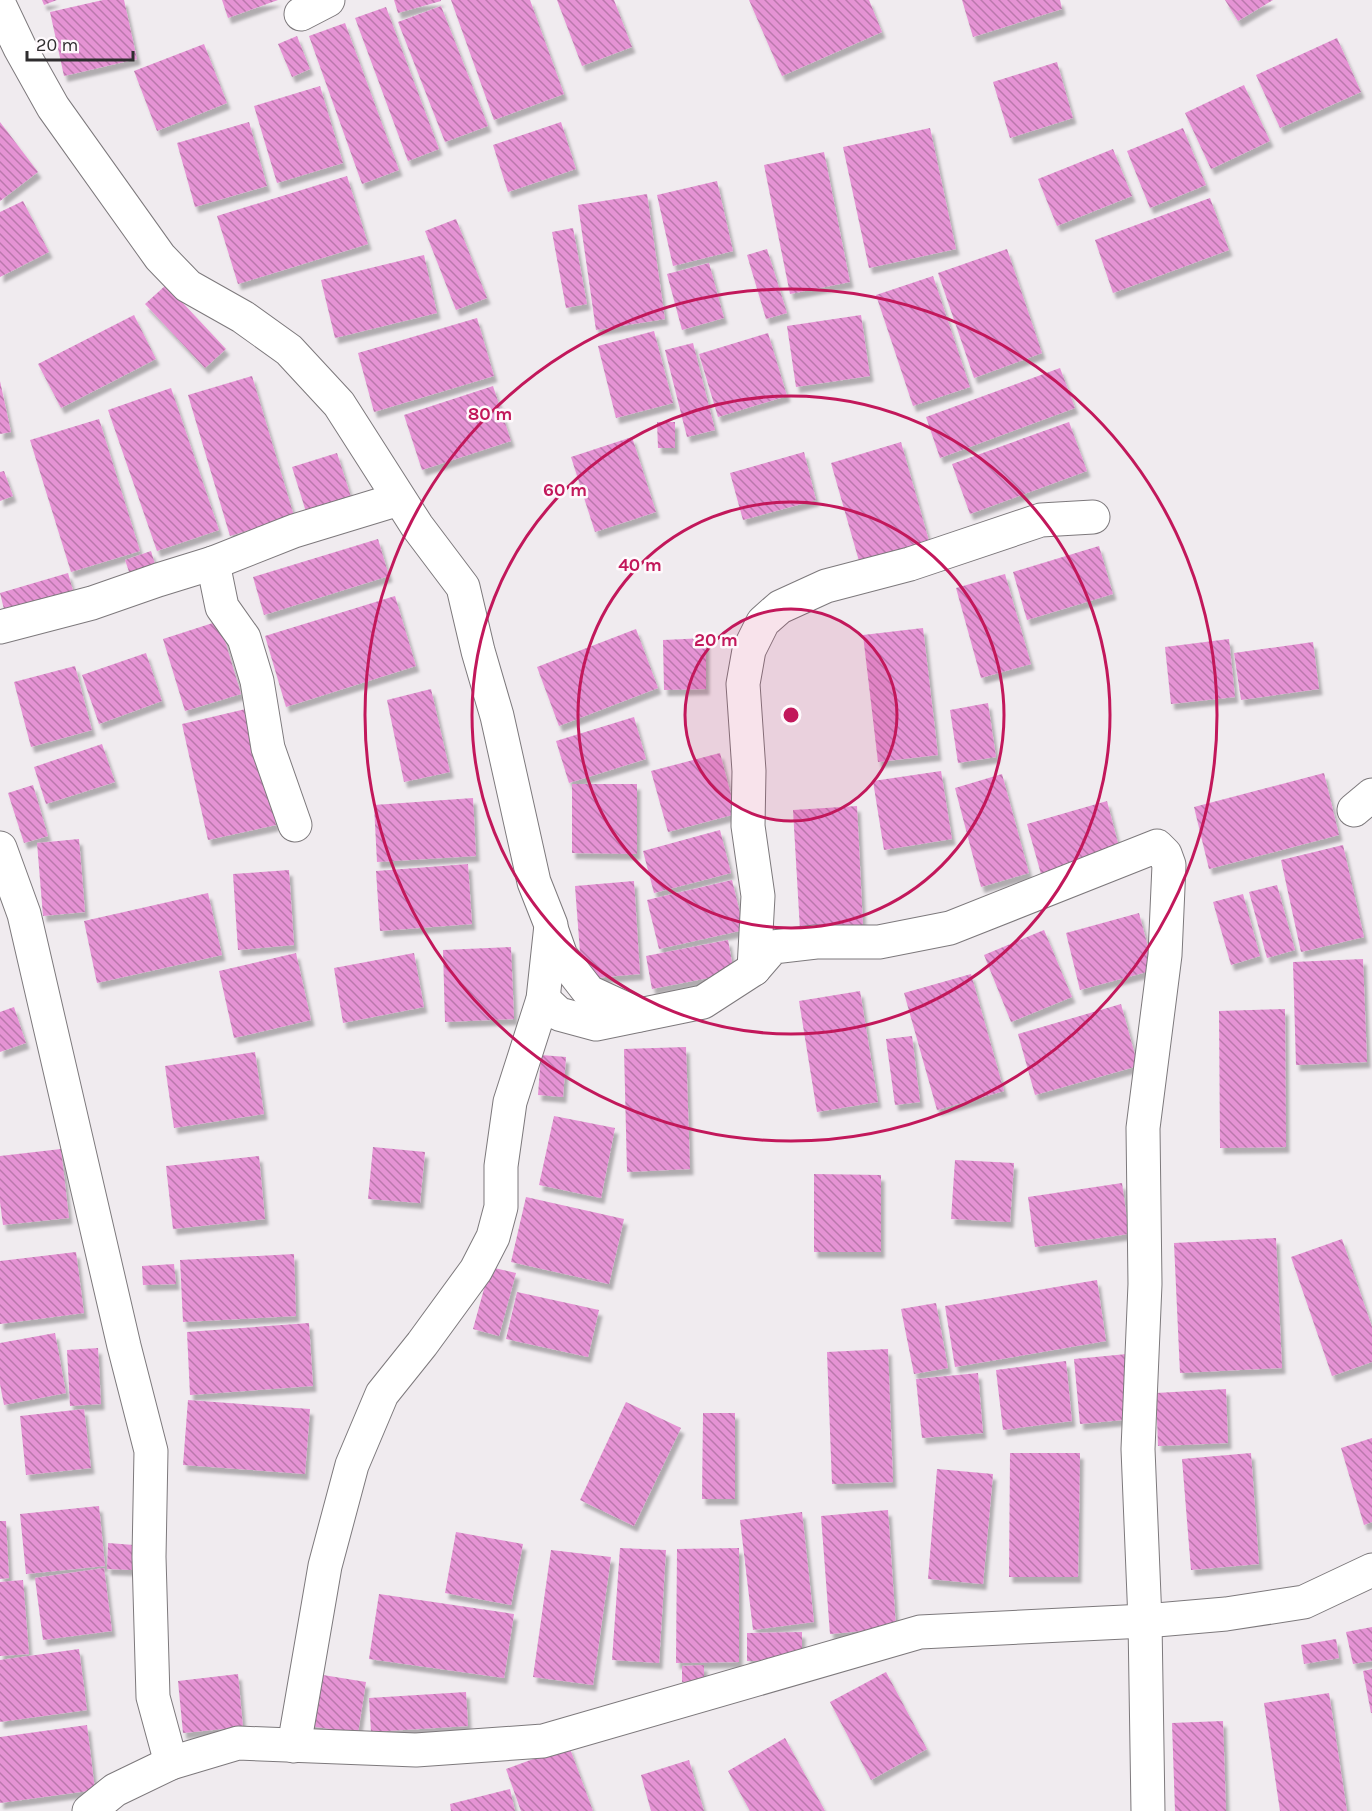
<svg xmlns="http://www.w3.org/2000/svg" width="1372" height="1811" viewBox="0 0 1372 1811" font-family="Karla,sans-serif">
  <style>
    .building { fill: url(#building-back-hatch); filter: url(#shadow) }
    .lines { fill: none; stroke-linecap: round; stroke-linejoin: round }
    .street-casing { stroke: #7d797c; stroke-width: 35 }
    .street { stroke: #fff; stroke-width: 33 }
    .ring { fill: none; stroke: #c2185b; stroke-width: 3 }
    .centre { fill: #c2185b; stroke: #fef9fc; stroke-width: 3 }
    .ring-label { font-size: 18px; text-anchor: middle; font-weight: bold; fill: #c2185b; stroke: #fef9fc; stroke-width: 5; stroke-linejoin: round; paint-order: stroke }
  </style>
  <defs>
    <pattern id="building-back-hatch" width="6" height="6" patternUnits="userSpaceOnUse" patternTransform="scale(1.5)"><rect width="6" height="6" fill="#e593d4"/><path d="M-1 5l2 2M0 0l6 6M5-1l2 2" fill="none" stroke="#ba78ac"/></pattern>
    <filter id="shadow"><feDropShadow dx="3.5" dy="6" stdDeviation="1.5" flood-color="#0004"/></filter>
  </defs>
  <rect width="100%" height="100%" fill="#f0ebef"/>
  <!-- building -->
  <g class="building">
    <path d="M42,0H57L44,5Z"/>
    <path d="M103,0H124L137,59L64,76L50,12Z"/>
    <path d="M222,0H278L228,18Z"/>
    <path d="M394,0H441V1L398,13Z"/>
    <path d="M451,0H530L564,94L494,120Z"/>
    <path d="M557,0H614L632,47L582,66Z"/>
    <path d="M749,0H869L882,32L782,76Z"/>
    <path d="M962,0H1060L1062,9L973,37Z"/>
    <path d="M1225,0H1273L1238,21Z"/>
    <path d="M441,6L488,126L445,142L398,22Z"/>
    <path d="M386,7L439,149L408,161L355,18Z"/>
    <path d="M345,23L399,170L362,184L309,36Z"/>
    <path d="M297,36L310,69L292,77L278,44Z"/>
    <path d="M1337,38L1361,92L1280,128L1256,75Z"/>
    <path d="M204,44L227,103L157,131L134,71Z"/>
    <path d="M1057,62L1073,118L1010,138L993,82Z"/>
    <path d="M1244,85L1270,141L1211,169L1185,113Z"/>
    <path d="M320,86L343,163L277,183L254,106Z"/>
    <path d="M0,122L38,172L0,201Z"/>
    <path d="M249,122L267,186L195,207L177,143Z"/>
    <path d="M561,122L576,169L508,192L493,145Z"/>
    <path d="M930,128L956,249L869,268L843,147Z"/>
    <path d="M1183,128L1206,185L1150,208L1127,151Z"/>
    <path d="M1113,149L1132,196L1057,226L1038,179Z"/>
    <path d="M824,152L850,282L790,294L764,165Z"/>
    <path d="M347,176L368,244L238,284L217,216Z"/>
    <path d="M717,181L733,251L673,266L657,195Z"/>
    <path d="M647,194L665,319L596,330L578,205Z"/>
    <path d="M1210,198L1229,250L1113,293L1095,240Z"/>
    <path d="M23,201L49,252L0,277V212Z"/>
    <path d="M456,219L487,298L456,310L425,231Z"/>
    <path d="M573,228L587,304L566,308L552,232Z"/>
    <path d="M767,249L787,313L766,319L747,255Z"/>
    <path d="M1007,249L1042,353L974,378L938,273Z"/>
    <path d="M424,255L437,313L335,338L321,280Z"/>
    <path d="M709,263L724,318L682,330L667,274Z"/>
    <path d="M933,276L970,387L913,406L876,295Z"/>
    <path d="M166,285L226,349L205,368L145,304Z"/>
    <path d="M134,315L156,359L61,408L38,364Z"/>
    <path d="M861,315L870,376L796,387L787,326Z"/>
    <path d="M477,318L494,376L374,412L358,353Z"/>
    <path d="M654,331L673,403L616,418L598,346Z"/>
    <path d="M768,333L787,396L718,417L699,354Z"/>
    <path d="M693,343L715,430L687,437L665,350Z"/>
    <path d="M1060,368L1075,408L940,458L926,417Z"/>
    <path d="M252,376L294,516L230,536L188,395Z"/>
    <path d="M0,381L11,432L0,434Z"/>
    <path d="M493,386L511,441L422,470L404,415Z"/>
    <path d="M171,388L219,530L157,551L108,410Z"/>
    <path d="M99,419L140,551L71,572L30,440Z"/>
    <path d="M657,422H675V448H658Z"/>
    <path d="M1069,422L1087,471L970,514L952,464Z"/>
    <path d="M632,437L656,512L595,532L571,457Z"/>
    <path d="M901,442L929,541L859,561L831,463Z"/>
    <path d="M804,452L816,500L743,520L730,473Z"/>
    <path d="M337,453L352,500L307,515L292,467Z"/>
    <path d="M4,471L13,496L0,501V472Z"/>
    <path d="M378,539L389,576L264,615L253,577Z"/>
    <path d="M1099,546L1113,594L1027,620L1013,572Z"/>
    <path d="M151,551L158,574L133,583L125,560Z"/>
    <path d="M68,573L76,601L7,621L0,593Z"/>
    <path d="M1005,574L1031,664L981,678L956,588Z"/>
    <path d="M395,596L416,666L286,707L265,636Z"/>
    <path d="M219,621L241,694L185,711L163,639Z"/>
    <path d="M923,628L938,755L878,762L863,635Z"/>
    <path d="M636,629L658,688L559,726L537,667Z"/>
    <path d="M706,638V689L664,690L663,640Z"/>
    <path d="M1229,639L1235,697L1171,704L1165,647Z"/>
    <path d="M1313,642L1319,689L1241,700L1234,653Z"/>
    <path d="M146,653L162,701L99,724L82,675Z"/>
    <path d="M75,666L92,730L31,747L14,682Z"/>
    <path d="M431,689L450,772L404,782L387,700Z"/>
    <path d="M988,703L996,757L958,763L950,710Z"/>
    <path d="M250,708L276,825L208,840L182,724Z"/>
    <path d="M634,717L646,759L569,783L556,741Z"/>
    <path d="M102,744L115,782L46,804L34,767Z"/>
    <path d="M720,753L736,814L668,832L651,771Z"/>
    <path d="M941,771L952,839L884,850L873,781Z"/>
    <path d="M1324,773L1339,835L1209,869L1194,807Z"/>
    <path d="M1002,774L1029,873L981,887L955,788Z"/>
    <path d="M572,784H637V854L572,853Z"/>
    <path d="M33,785L48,836L24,843L8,793Z"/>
    <path d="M473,798L476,856L377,862L374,805Z"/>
    <path d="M1107,801L1120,851L1041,874L1027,824Z"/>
    <path d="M857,806L863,926L800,930L793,810Z"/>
    <path d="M720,830L731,873L654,893L643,851Z"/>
    <path d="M79,839L85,912L43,916L37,843Z"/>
    <path d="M1343,845L1364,937L1301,952L1281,860Z"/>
    <path d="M468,864L472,924L380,931L376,871Z"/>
    <path d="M289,870L294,945L238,950L233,874Z"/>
    <path d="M732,880L744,930L659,949L647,900Z"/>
    <path d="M634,881L640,974L582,979L575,886Z"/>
    <path d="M1277,885L1295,950L1267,958L1249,892Z"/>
    <path d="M208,893L222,955L97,983L84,921Z"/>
    <path d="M1243,894L1260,956L1231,965L1213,902Z"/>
    <path d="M1139,913L1154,970L1080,990L1066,933Z"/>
    <path d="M1044,930L1072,997L1011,1022L984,955Z"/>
    <path d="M728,940L734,973L652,989L646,956Z"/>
    <path d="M511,947L514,1019L445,1022L443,950Z"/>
    <path d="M296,953L311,1020L234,1038L219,971Z"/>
    <path d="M414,953L424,1007L343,1023L334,968Z"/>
    <path d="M1363,959L1367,1062L1296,1065L1293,962Z"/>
    <path d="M971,974L1004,1091L937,1110L904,993Z"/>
    <path d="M860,991L878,1102L817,1112L799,1001Z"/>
    <path d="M1121,1004L1138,1066L1035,1095L1018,1034Z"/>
    <path d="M14,1007L26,1043L0,1052V1012Z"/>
    <path d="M1285,1009L1286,1147L1220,1148L1219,1011Z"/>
    <path d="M912,1036L920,1102L895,1105L886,1039Z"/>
    <path d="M686,1047L690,1169L627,1172L624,1049Z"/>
    <path d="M255,1052L264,1114L174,1128L165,1066Z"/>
    <path d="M541,1055L566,1057L563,1097L538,1095Z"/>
    <path d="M554,1116L615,1128L601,1198L539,1185Z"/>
    <path d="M373,1147L425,1152L420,1203L368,1199Z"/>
    <path d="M61,1149L69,1218L3,1225L0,1202V1156Z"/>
    <path d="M259,1156L265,1219L173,1229L166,1166Z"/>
    <path d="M955,1160L1014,1163L1010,1222L951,1219Z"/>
    <path d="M814,1174L881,1175V1252H814Z"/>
    <path d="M1122,1183L1129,1234L1035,1247L1028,1197Z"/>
    <path d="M526,1197L624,1219L609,1284L511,1262Z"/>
    <path d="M1276,1238L1282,1368L1180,1373L1174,1243Z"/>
    <path d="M1342,1239L1372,1327V1362L1332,1376L1291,1257Z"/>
    <path d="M76,1252L84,1313L0,1324V1261Z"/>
    <path d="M294,1254L296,1316L183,1322L180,1260Z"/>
    <path d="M174,1264L176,1284L143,1285L142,1266Z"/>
    <path d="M490,1267L516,1273L499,1336L473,1329Z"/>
    <path d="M1097,1280L1106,1341L955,1367L945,1306Z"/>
    <path d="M517,1292L599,1310L588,1357L506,1339Z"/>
    <path d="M936,1303L948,1368L914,1374L901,1309Z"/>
    <path d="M309,1323L313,1386L190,1395L187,1332Z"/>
    <path d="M55,1333L66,1393L4,1405L0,1384V1343Z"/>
    <path d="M98,1348L101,1404L70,1406L67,1350Z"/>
    <path d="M888,1349L893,1482L832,1484L827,1352Z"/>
    <path d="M1127,1354L1133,1419L1080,1424L1074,1359Z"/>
    <path d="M1066,1361L1072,1421L1003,1430L996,1370Z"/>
    <path d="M978,1373L983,1433L922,1438L916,1379Z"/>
    <path d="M1226,1389L1228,1443L1158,1446L1156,1393Z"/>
    <path d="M188,1400L310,1409L305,1474L183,1465Z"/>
    <path d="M626,1402L681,1428L634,1526L580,1500Z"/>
    <path d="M84,1409L91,1468L26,1475L20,1416Z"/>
    <path d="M703,1413H735V1499H702Z"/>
    <path d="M1372,1438V1522L1364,1525L1341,1448Z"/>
    <path d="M1010,1453H1080L1078,1577H1009Z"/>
    <path d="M1251,1453L1259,1564L1191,1570L1182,1459Z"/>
    <path d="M937,1469L993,1474L983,1584L928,1579Z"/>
    <path d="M99,1506L105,1566L26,1574L20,1514Z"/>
    <path d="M888,1510L896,1628L830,1634L821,1516Z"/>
    <path d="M802,1512L814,1622L753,1630L740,1520Z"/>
    <path d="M0,1521H6L9,1578L0,1579Z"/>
    <path d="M456,1532L523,1544L511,1605L445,1593Z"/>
    <path d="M108,1543L134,1545L133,1570L107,1569Z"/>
    <path d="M620,1548L666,1550L659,1663L612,1660Z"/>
    <path d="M739,1548V1662L676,1663L677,1549Z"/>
    <path d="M551,1550L611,1557L593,1685L533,1677Z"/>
    <path d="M104,1568L112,1631L43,1640L35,1578Z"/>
    <path d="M23,1580L29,1654L0,1656V1582Z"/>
    <path d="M379,1594L514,1614L504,1678L369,1659Z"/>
    <path d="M1372,1627V1661L1353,1664L1346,1632Z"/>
    <path d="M802,1632V1660L747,1661V1633Z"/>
    <path d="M1336,1639L1339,1658L1304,1664L1301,1645Z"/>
    <path d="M79,1649L87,1710L0,1722V1660Z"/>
    <path d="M704,1665V1681L682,1682V1666Z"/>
    <path d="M1372,1669V1713H1371L1363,1671Z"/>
    <path d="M886,1672L927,1749L871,1780L830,1702Z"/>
    <path d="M238,1674L243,1727L183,1733L178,1681Z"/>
    <path d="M317,1674L366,1682L358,1733L309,1726Z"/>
    <path d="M466,1692L468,1726L371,1732L369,1698Z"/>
    <path d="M1329,1693L1347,1811H1280L1264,1703Z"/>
    <path d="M1223,1721L1226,1811H1175L1172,1723Z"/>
    <path d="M87,1725L95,1790L0,1803V1737Z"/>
    <path d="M785,1738L825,1811H750L728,1771Z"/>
    <path d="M569,1746L593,1811H521L506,1769Z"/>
    <path d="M689,1760L704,1811H651L641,1775Z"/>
    <path d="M510,1789L515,1811H451L450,1804Z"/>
  </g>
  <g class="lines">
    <!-- street casing -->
    <g class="street-casing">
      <g id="street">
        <path d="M0,6L20,48L53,107L160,257L188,286L243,317L289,350L339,404L417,526L463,587L478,651L497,716L534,882L551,925L543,999L510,1102L501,1166V1207L493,1237L476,1270L422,1344L382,1394L352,1465L325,1566L294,1746"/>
        <path d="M301,14L328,0"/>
        <path d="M213,563L222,607L244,638L257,681L268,748L295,825"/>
        <path d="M0,627L92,603L158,580L213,563L294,531L399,499"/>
        <path d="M1354,810L1372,795"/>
        <path d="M0,848L24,914L124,1346L151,1451L149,1557L153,1697L171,1763L238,1743L416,1750L543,1741L920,1632L1145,1621L1226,1614L1304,1602L1372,1570"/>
        <path d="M551,928L561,956L589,992L639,1015"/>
        <path d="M754,969L758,896L748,826L749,771L743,684L749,650L763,622L780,607L826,586L910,564L1041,520L1093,517"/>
        <path d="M543,999L559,1014L596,1024L703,1002L754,969L773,947L816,942H879L950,928L1157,846L1165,854L1169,865L1165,955L1143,1128L1145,1284L1138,1449L1145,1621L1148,1811"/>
        <path d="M89,1811L115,1790L171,1763"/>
      </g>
    </g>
    <!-- street -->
    <use href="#street" class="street"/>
  </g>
  <!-- distance rings -->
  <circle cx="791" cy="715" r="106" fill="#c2185b" fill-opacity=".12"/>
  <g class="ring">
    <circle cx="791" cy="715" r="106"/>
    <circle cx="791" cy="715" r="213"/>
    <circle cx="791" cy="715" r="319"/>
    <circle cx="791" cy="715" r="426"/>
  </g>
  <circle cx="791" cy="715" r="9" class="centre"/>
  <g class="ring-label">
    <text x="490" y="420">80 m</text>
    <text x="565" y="496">60 m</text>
    <text x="640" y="571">40 m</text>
    <text x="716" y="646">20 m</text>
  </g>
  <!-- scale -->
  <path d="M27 51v9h106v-9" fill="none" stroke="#2f2d2f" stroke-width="3"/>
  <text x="36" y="51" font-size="18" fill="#2f2d2f" stroke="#fef9fc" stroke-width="4.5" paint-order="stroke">20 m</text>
</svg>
